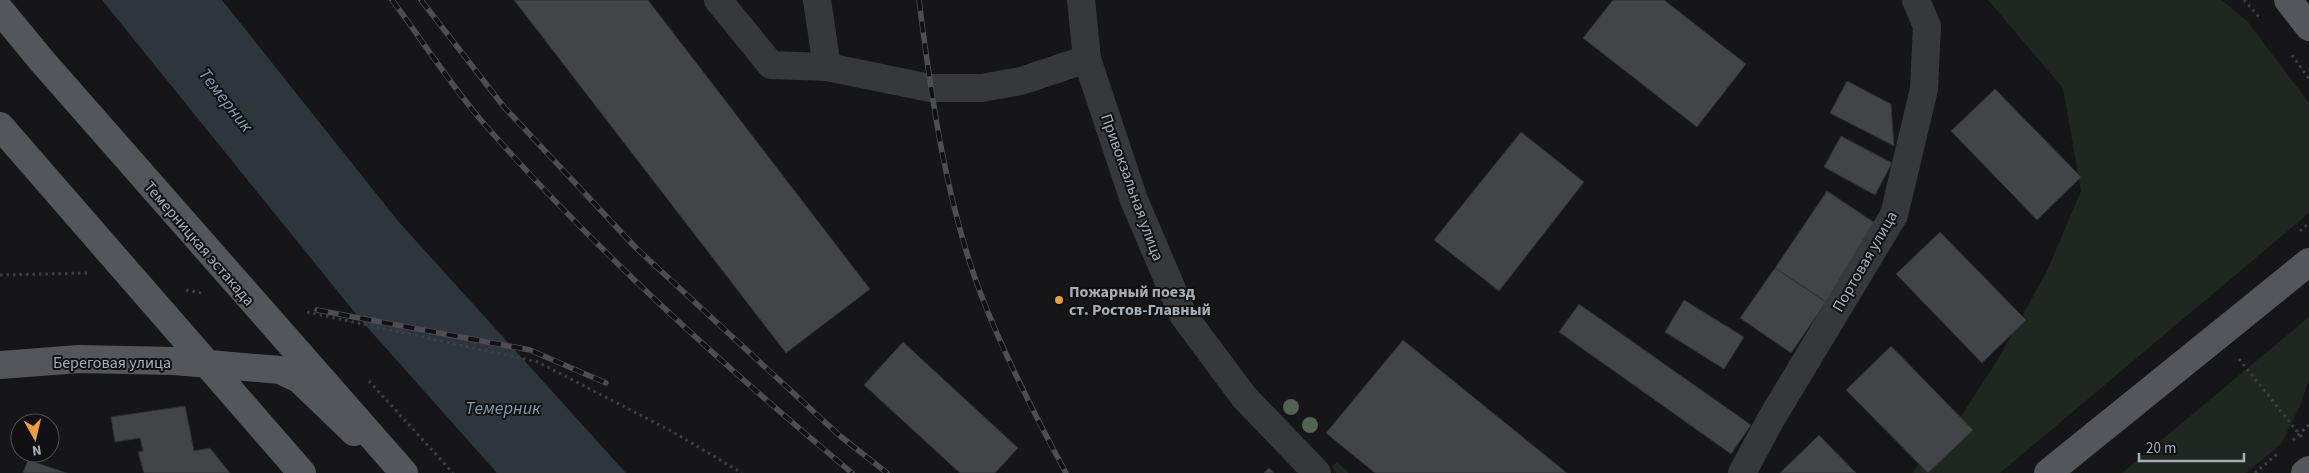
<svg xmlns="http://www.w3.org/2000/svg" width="2309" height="473" viewBox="0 0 2309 473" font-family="'Source Sans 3',sans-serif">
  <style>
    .green { fill: #202720 }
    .water { fill: #2c363b }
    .building { fill: #424448; stroke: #303034 }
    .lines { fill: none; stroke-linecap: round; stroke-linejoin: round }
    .path { stroke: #3d3f43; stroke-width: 3; stroke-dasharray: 2.5 4; stroke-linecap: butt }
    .minor { stroke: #37383c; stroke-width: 28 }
    .major { stroke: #53565b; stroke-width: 28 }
    .rail-casing { stroke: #4c4e53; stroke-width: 5.5 }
    .rail { stroke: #111113; stroke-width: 4; stroke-dasharray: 11; stroke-linecap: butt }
    .major-bridge { stroke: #53565b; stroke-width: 28 }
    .tree { fill: #516351 }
    .poi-dot { fill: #ed9f38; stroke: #111113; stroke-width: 2 }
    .labels { text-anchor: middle; stroke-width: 4; stroke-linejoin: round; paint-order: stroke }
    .street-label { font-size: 16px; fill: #a8aeb7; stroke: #111113 }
    .poi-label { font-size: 16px; font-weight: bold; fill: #a8aeb7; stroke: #111113; text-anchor: start }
    .water-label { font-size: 18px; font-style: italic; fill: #809fb2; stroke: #111113 }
  </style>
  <rect width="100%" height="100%" fill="#161618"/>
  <!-- green -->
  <g class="green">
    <path d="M1988,0H2222L2247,21L2309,103V213L2000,473H1913L1920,461L1952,430L1997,361L2047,271L2081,191L2063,88Z"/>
    <path d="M2309,317V380L2300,406L2281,444L2246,473H2122Z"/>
    <path d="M1337,462L1349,473H1336L1332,467Z"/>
  </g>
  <!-- water -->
  <path class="water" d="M102,0H222L398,221L626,473H497L360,319Z"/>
  <!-- building -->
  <g class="building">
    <path d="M514,0H648L870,289L786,353Z"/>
    <path d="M1613,0H1664L1746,64L1697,127L1583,38Z"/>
    <path d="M1847,81L1891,104L1894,146L1830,113Z"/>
    <path d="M1995,89L2081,177L2037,220L1951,131Z"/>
    <path d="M1521,132L1584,182L1499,291L1434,240Z"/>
    <path d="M1841,136L1892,163L1875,195L1824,167Z"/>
    <path d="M1827,191L1878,225L1826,302L1775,268Z"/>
    <path d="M1940,232L2026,320L1982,363L1896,274Z"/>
    <path d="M1775,268L1826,302L1791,353L1740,318Z"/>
    <path d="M1684,300L1744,337L1724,369L1665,332Z"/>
    <path d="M1579,304L1751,425L1731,454L1559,332Z"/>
    <path d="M1403,340L1567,473H1375L1326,433Z"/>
    <path d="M903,342L1018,448L995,473H960L864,385Z"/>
    <path d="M1891,346L1973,430L1928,473L1846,390Z"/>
    <path d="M185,406L194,451L210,448L230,473H144L138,452L143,451L140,438L115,442L111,417Z"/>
    <path d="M1819,435L1856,473H1780Z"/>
    <path d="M28,460L67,473H23Z"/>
    <path d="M1269,468L1274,473H1264Z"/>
  </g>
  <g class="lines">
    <!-- path -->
    <g class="path">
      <path d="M2244,0L2260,18"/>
      <path d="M2292,55L2309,79"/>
      <path d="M2300,231L2309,223"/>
      <path d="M0,275L87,273"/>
      <path d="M186,290L202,293"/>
      <path d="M307,312L538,362L673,432L742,473"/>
      <path d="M2239,359L2304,440"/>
      <path d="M369,381L453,473"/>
      <path d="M2293,440L2309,425"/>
      <path d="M2255,473L2277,454"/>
    </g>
    <!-- minor -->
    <g class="minor">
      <path d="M718,0L771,65L827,67L930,88H982L1021,81L1087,59"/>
      <path d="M817,0L827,67"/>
      <path d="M1081,0L1087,59L1134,200L1183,315L1244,397L1317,473"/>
      <path d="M1742,473L1771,419L1894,215L1924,89L1927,26L1916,0"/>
    </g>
    <!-- major -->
    <g class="major">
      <path d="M2288,0L2309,27"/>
      <path d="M0,365L79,359L174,361L280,370L299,379L354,432"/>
      <path d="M2048,473L2309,262"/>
      <path d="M2305,473L2309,470"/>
    </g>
    <!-- rail casing -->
    <g class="rail-casing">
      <g id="rail">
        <path d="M392,0C423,41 453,89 487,127C598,253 723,365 852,473"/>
        <path d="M421,0L504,107L636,248L840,436L887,473"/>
        <path d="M919,0C931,96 946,201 980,292C1004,355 1034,414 1066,473"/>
        <path d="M317,310L530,350L606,383"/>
      </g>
    </g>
    <!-- rail -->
    <use href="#rail" class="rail"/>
    <!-- major-bridge -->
    <g class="major-bridge">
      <path d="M0,10L42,61L404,473"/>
      <path d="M0,126L302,473"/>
    </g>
  </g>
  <!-- trees -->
  <g class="tree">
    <circle cx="1291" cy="407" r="8"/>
    <circle cx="1310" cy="425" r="8"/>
  </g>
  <!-- markers -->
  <circle class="poi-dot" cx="1059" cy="300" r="5"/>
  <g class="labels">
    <!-- street labels -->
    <g class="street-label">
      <text transform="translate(1133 187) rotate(70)" y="6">Привокзальная улица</text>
      <text transform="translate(200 243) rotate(49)" y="6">Темерницкая эстакада</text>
      <text transform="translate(1864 261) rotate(-60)" y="6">Портовая улица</text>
      <text x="112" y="368">Береговая улица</text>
    </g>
    <!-- poi labels -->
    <g class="poi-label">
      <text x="1069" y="297">Пожарный поезд<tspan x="1069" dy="18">ст. Ростов-Главный</tspan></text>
    </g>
    <!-- water labels -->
    <g class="water-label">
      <text transform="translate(226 100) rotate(52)" y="6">Темерник</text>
      <text x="503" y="414">Темерник</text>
    </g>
  </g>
  <!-- north arrow -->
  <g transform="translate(35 438) rotate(172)"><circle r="24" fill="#111113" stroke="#4d5055"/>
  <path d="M0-4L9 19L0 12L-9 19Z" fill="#ed9f38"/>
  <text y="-8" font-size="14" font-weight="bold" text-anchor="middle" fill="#a8aeb7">N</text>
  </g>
  <!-- scale -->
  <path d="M2139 453v8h105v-8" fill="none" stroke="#a8aeb7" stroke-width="2.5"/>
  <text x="2146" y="453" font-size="15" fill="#a8aeb7" stroke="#111113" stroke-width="4" paint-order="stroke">20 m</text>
</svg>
